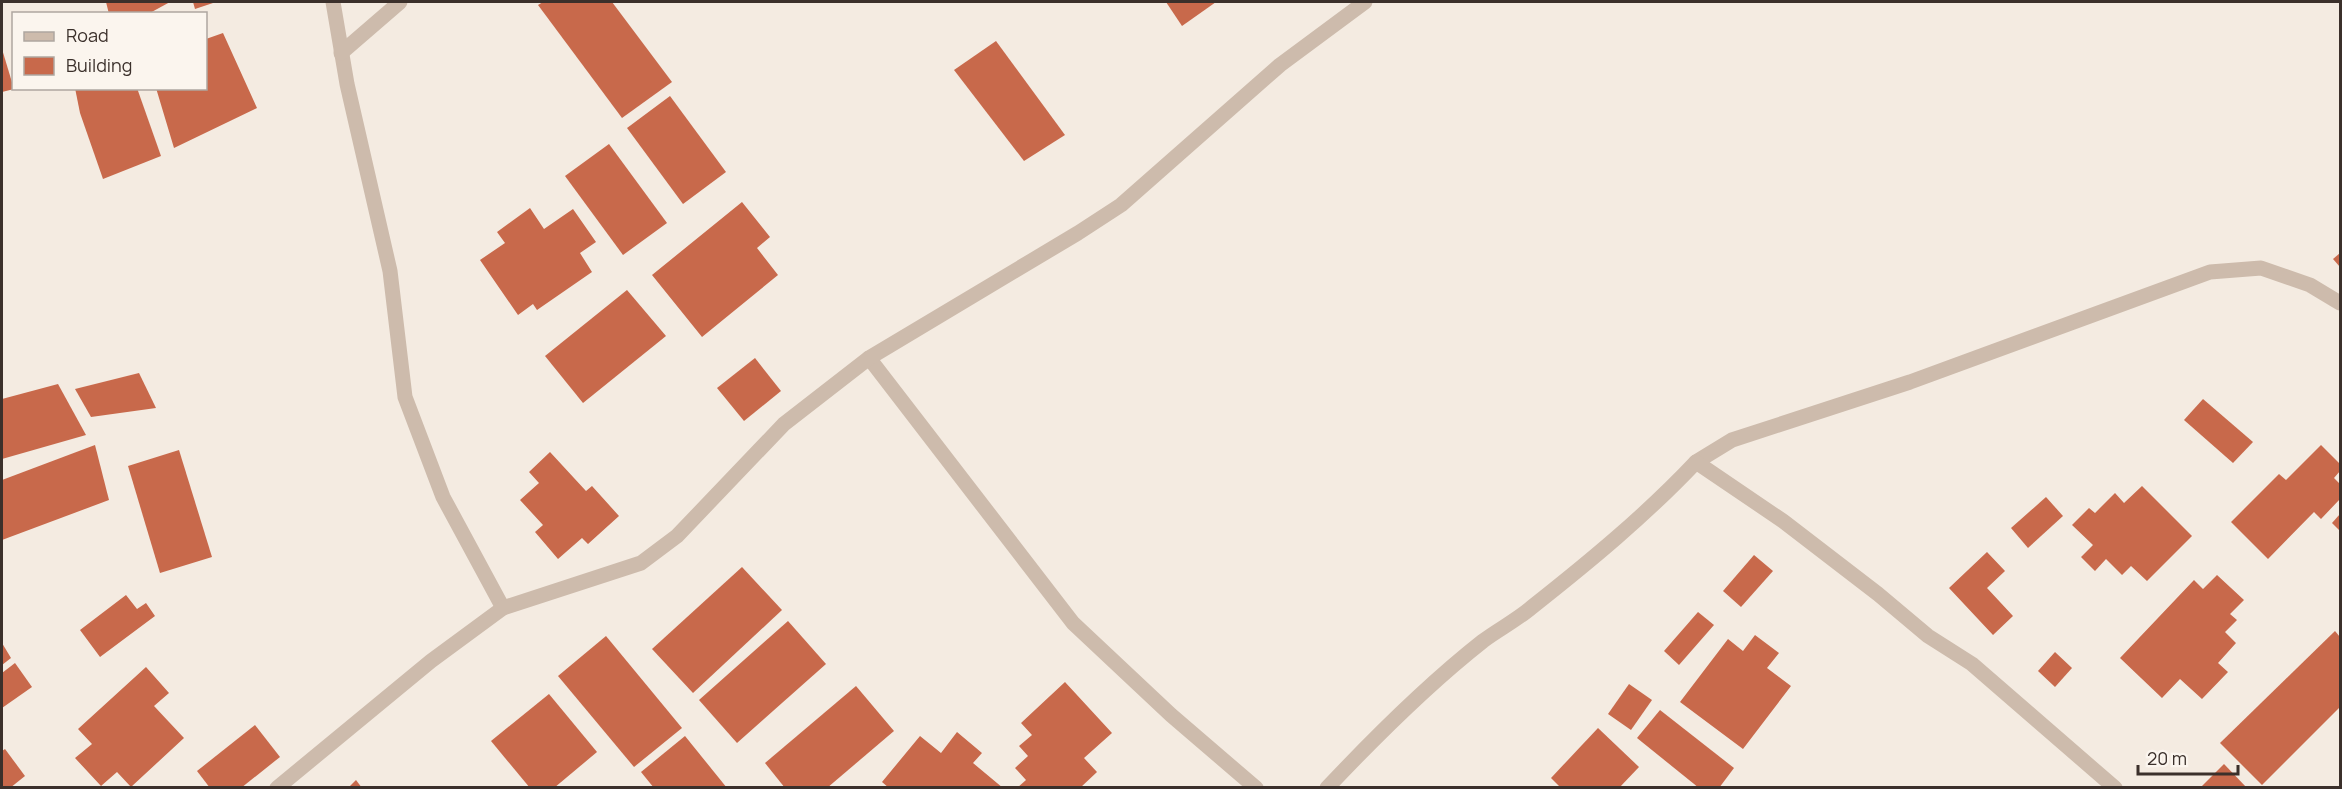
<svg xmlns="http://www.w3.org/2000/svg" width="2342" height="789" viewBox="0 0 2342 789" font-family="Manrope,sans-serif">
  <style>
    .building { fill: #c8694b }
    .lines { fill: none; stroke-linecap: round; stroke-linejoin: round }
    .minor { stroke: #cdbbac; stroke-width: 15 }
  </style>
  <rect width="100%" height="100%" fill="#f4ebe1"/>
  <!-- building -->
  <g class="building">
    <path d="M106,2H170L148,14H109Z"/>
    <path d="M193,2H216L195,9Z"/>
    <path d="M543,2H612L672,82L622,118L538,5Z"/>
    <path d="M1166,2H1216L1182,26Z"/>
    <path d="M223,33L257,108L174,148L156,88H206V39Z"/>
    <path d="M996,41L1065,135L1024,161L954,70Z"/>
    <path d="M2,49L14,89L2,92Z"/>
    <path d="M75,88H137L161,156L103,179L80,113Z"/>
    <path d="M670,96L726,172L683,204L627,128Z"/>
    <path d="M609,144L667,223L623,255L565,176Z"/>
    <path d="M742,202L770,237L757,248L778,275L702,337L652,275Z"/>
    <path d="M530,208L544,229L573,209L596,242L580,253L592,272L537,310L533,304L518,315L480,260L505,243L497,232Z"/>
    <path d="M2340,253V267L2333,259Z"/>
    <path d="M627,290L666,336L583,403L545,356Z"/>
    <path d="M755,358L781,391L744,421L717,388Z"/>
    <path d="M139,373L156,408L91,417L75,389Z"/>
    <path d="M58,384L86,435L2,459V399Z"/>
    <path d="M2203,399L2253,442L2233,463L2184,420Z"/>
    <path d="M95,445L109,500L2,540V480Z"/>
    <path d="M2321,445L2340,464V471L2334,478L2340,484V499L2321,519L2314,512L2268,559L2231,522L2279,474L2286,480Z"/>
    <path d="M179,450L212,557L160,573L128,466Z"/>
    <path d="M550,452L586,491L592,486L619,516L588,544L582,538L558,559L535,532L543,525L520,500L539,483L529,472Z"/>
    <path d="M2142,486L2192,536L2147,581L2131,566L2122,575L2106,559L2095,571L2081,557L2093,545L2072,525L2089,508L2095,513L2115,493L2124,503Z"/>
    <path d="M2046,497L2063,516L2028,548L2011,528Z"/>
    <path d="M2340,514V531L2332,523Z"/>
    <path d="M1987,552L2005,571L1987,588L2013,616L1993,635L1949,588Z"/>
    <path d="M1754,555L1773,571L1741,607L1723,591Z"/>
    <path d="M742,567L782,610L693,693L652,649Z"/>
    <path d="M2217,575L2244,600L2230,614L2237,620L2225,632L2236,643L2218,663L2228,672L2202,699L2180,679L2162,698L2120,658L2194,580L2203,589Z"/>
    <path d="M126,595L137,609L146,603L155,616L100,657L80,630Z"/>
    <path d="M1698,612L1714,625L1679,665L1664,651Z"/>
    <path d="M788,621L826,664L737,743L699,700Z"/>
    <path d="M2335,631L2340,637V707L2262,785L2220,743Z"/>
    <path d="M1755,635L1779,653L1767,668L1791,686L1743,749L1680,702L1728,639L1743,651Z"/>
    <path d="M606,636L682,728L634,767L558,676Z"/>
    <path d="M2,643L11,658L2,665Z"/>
    <path d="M2055,652L2072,668L2055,687L2038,671Z"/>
    <path d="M15,663L32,687L2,708V673Z"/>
    <path d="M146,667L169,693L154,706L184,738L131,787L117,772L101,786L75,758L92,744L78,729Z"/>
    <path d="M1065,682L1112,733L1084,758L1097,772L1080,788H1017L1026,780L1015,768L1028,756L1019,746L1032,735L1021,723Z"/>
    <path d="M1629,684L1652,700L1631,730L1608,714Z"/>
    <path d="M856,686L894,731L827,788H785L765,763Z"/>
    <path d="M549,694L597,752L554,788H530L491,741Z"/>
    <path d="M1660,710L1734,768L1719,788H1699L1637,738Z"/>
    <path d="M255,725L280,757L241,788H210L197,771Z"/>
    <path d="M1598,728L1639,767L1619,788H1561L1551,778Z"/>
    <path d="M957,732L982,753L973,763L1003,788H889L882,782L920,736L941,753Z"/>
    <path d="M685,736L727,788H654L641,772Z"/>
    <path d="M5,749L25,776L10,788H2V751Z"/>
    <path d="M2224,764L2247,788H2200Z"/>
    <path d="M356,780L362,788H348Z"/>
  </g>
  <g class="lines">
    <!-- minor -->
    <g class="minor">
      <path d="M333,2L347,84L390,271L405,397L443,497L503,608"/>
      <path d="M341,53L400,2"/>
      <path d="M869,358L1073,623L1171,715L1256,788"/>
      <path d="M1696,462L1732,440L1910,382L2210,272L2261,268L2310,285L2340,303"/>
      <path d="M277,788L431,661L503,608L641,563L677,536L784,424L869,358L1078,233L1121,205L1280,65L1365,2"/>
      <path d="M1327,788C1376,736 1427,685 1483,641C1499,629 1517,620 1532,607C1589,562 1646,515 1696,462L1783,521L1878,594L1928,636L1972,664L2115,788"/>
    </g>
  </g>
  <!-- border -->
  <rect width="2342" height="789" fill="none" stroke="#3b302b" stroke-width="6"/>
  <!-- legend -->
  <rect x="12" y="12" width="195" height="78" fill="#fbf5ee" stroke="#aea6a0" stroke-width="1.5"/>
  <rect x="24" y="32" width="30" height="9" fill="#cdbbac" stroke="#aea6a0" stroke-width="1.5"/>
  <text x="66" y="42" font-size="18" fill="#3b302b">Road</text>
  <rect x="24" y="57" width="30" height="18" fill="#c8694b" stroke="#aea6a0" stroke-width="1.5"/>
  <text x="66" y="72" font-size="18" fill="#3b302b">Building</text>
  <!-- scale -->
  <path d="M2138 765v9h100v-9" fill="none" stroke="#3b302b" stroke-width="3"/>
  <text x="2147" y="765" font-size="18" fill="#3b302b" stroke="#fbf5ee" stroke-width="4.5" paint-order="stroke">20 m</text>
</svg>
